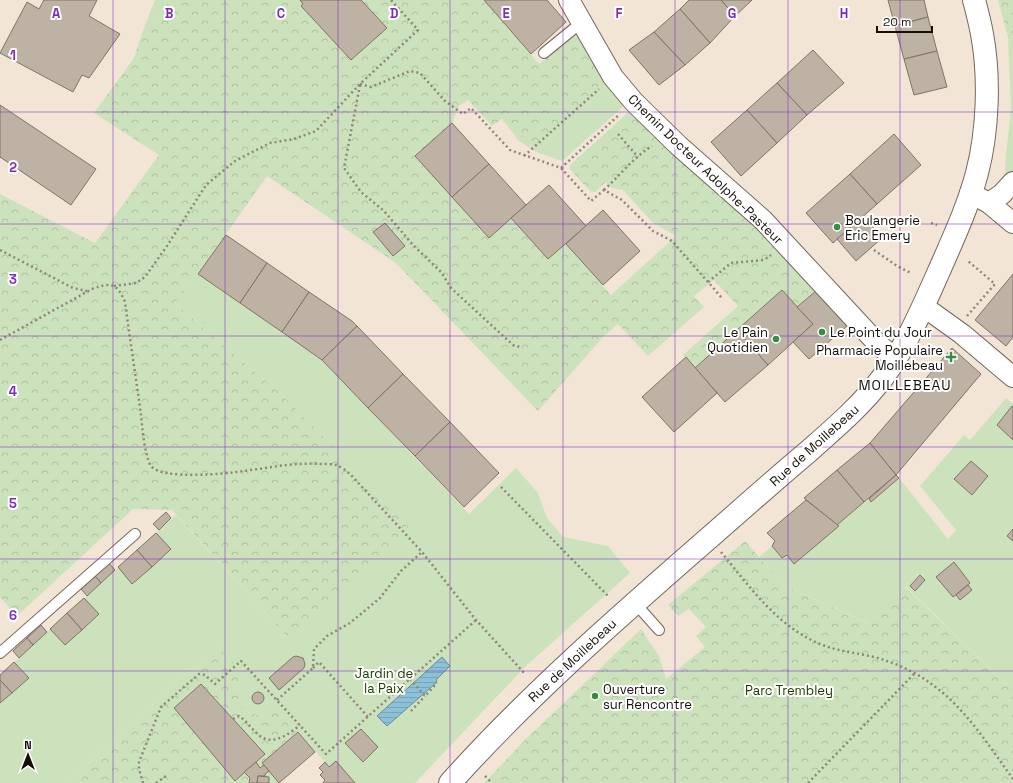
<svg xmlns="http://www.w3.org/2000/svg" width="1013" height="783" viewBox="0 0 1013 783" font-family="'Space Grotesk',sans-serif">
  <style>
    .green { fill: #cce2bc }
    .forest { fill: url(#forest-crowns) }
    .water { fill: url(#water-rules); stroke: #688b99 }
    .building { fill: #beb2a4; stroke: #7f7467 }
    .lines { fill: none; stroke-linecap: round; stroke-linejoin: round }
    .service-casing { stroke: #74695c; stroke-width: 12 }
    .minor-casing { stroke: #74695c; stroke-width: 22 }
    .tertiary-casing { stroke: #74695c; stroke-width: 24 }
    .path { stroke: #8f867b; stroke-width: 2.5; stroke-dasharray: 2 3; stroke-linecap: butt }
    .service { stroke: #fff; stroke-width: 10 }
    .minor { stroke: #fff; stroke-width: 20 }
    .tertiary { stroke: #fff; stroke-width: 22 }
    .grid { fill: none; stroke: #7b2cbf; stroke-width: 1; stroke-opacity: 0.55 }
    .poi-dot { fill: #339042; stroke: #fff; stroke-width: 1.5 }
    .labels { text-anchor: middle; stroke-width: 4; stroke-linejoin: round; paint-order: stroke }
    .street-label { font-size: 13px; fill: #130e09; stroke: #fff }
    .poi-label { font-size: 13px; fill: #130e09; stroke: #fff; text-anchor: start }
    .park-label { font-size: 13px; fill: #203d00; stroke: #fff }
    .neighbourhood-label { font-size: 14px; letter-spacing: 1px; fill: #130e09; stroke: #fff }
    .grid-label { font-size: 13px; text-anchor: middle; font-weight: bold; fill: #7b2cbf; stroke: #fff; stroke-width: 4; stroke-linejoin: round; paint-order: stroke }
  </style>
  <defs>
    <pattern id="forest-crowns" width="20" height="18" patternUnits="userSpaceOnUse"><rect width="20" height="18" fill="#cce2bc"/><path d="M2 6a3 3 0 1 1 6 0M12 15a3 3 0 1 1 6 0" fill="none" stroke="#aec1a0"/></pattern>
    <pattern id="water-rules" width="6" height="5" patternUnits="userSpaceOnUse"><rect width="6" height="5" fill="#8dc1d7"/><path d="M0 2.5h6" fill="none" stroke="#79a5b7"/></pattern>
  </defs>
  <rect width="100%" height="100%" fill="#f2e5d6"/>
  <!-- green -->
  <g class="green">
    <path d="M155,0H171L142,33Z"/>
    <path d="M1013,36V172L1010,175L1005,171L1006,155L1011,108L1008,37Z"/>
    <path d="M610,84L625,105L562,161L536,152Z"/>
    <path d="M198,274L322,360L469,514L516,468L538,493L547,518L563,537L608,546L630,573L526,666L415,783H355L336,761L329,767L299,732L296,733L264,714L254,715L245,710L239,701V691L244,683L249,679L217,645L67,783H0V675L176,515L290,640L282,395L175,303Z"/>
    <path d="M1006,398L1013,404V690L905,586L869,623L785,586L759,557L772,546L782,558L787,555L794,563L839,526L837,525L869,499L872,502L899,478L948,539L956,530L920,486L964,435L970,440Z"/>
  </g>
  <!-- forest -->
  <g class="forest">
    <path d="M171,0H300L303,4L302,6L351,60L387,28L361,0H484L539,64L570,36H581L610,84L536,152L519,141L502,119L492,126L468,100L459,106L452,123L415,156L489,238L511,218L548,259L566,244L611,295L676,236L653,223L623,190L612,188L606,182L595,192L590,191L569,168L571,164L630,111L752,220L816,291L797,307L782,290L695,368L683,355L738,306L714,280L694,296L704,307L648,356L618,324L603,337L538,411L396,263L267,176L198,274L175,303L282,395L409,523L413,532L290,640L172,510L133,509L17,616L0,597V194L95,243L159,155L94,113L134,58L142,33Z"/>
    <path d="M998,0H1013V36L1008,37Z"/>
    <path d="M745,541L785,586L868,623L904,586L1013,690V783H484L525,740L641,629L659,656L666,679L705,647L696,636L706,627L689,609L678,616L668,605Z"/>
    <path d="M217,645L249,679C230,694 242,719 263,714C267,714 272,711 275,709L296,733L262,763L279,783H67Z"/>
  </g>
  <!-- water -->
  <path class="water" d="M442,657L450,666L436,680L437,682L387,726L377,716Z"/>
  <!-- building -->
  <g class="building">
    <path d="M44,0H97L89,16L120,34L89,78L82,75L73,92L0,53L27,2L39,9Z"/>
    <path d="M300,0H361L387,28L351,60L301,6L303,4Z"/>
    <path d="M484,0H547L566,22L531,54Z"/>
    <path d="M689,0H721L735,16L710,43L680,9Z"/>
    <path d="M721,0H752L735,16Z"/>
    <path d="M888,0H924L928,17L895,26Z"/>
    <path d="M680,9L710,43L685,65L654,32Z"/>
    <path d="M928,17L937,51L904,59L895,26Z"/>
    <path d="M654,32L685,65L659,85L629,50Z"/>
    <path d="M813,50L844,83L807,115L777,83Z"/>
    <path d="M937,51L947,87L914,95L904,59Z"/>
    <path d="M777,83L807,115L777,143L747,110Z"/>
    <path d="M0,105L96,169L71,205L0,157Z"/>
    <path d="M747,110L777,143L741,176L711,142Z"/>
    <path d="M452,123L489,164L452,197L415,156Z"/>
    <path d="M894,134L921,165L877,204L850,174Z"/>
    <path d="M489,164L526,205L489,238L452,197Z"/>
    <path d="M850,174L877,204L833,243L806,213Z"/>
    <path d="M549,185L586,226L548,259L511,218Z"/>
    <path d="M603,210L640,251L603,285L566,244Z"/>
    <path d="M863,216L882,238L856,261L837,239Z"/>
    <path d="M385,223L405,246L393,256L373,232Z"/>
    <path d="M226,235L267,263L240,303L198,274Z"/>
    <path d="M267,263L309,292L282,332L240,303Z"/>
    <path d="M1013,274V337L1006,346L975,320Z"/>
    <path d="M782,290L813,324L768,365L737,330Z"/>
    <path d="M816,291L847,326L809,359L793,342L813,324L797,307Z"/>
    <path d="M309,292L352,321L357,326L322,360L282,332Z"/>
    <path d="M357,326L403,374L368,408L322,360Z"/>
    <path d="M737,330L768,365L725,402L695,368Z"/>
    <path d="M952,348L981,374L896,475L870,443Z"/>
    <path d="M686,357L717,393L674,432L642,397Z"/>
    <path d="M403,374L450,422L415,456L368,408Z"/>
    <path d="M1012,406L1013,407V440L997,425Z"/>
    <path d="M450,422L499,473L464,507L415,456Z"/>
    <path d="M870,443L896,475L864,502L837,470Z"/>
    <path d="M971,461L988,476L972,495L954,479Z"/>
    <path d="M837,470L864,502L837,525L804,498Z"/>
    <path d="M896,475L899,478L871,502L869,499Z"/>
    <path d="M806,500L839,526L794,564L787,555L782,558L772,546L775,541L767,533Z"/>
    <path d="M166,512L171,518L159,530L153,524Z"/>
    <path d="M1013,529V541L1007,536Z"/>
    <path d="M156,533L171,549L152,567L137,550Z"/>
    <path d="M137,550L152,567L132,584L118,567Z"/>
    <path d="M954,562L970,583L953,597L936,577Z"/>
    <path d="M109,563L115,570L101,583L95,576Z"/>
    <path d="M920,575L925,580L915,591L910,586Z"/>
    <path d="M95,576L101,583L87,596L81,589Z"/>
    <path d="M968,585L972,590L960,600L956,595Z"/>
    <path d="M84,598L99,614L82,630L67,613Z"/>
    <path d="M67,613L82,630L65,645L50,629Z"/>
    <path d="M41,625L47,632L33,645L27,638Z"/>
    <path d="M27,638L33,645L19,658L13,651Z"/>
    <path d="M296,656L303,658L305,664L304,668L279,690L269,678L293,657Z"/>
    <path d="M14,662L29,678L12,693L0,680V675Z"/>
    <path d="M0,680L12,693L0,703Z"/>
    <path d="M201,684L265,754L235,781L174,708Z"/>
    <circle cx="258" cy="698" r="6"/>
    <path d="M361,729L378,747L363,762L345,743Z"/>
    <path d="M298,732L315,752L279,783L262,763Z"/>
    <path d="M336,761L355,783H323L325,780L320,775L323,772L319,768L325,762L329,767Z"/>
    <path d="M256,762L260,768L264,765L269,771L265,774V776H258L257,783H249L250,778L244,772Z"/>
    <path d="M258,776L269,777V783H257Z"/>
  </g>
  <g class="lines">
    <!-- service casing -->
    <g class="service-casing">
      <g id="service">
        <path d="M544,53L582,22"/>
        <path d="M635,603L659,630"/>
        <path d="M0,653L135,534"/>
      </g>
    </g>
    <!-- minor casing -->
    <g class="minor-casing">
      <g id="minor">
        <path d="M569,0L613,77L634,102L679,146L763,220L876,342L895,359"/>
        <path d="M970,193L989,203L1013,223"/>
        <path d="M989,203L1002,194L1013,182"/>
        <path d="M923,306L962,334L1013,377"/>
      </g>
    </g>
    <!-- tertiary casing -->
    <g class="tertiary-casing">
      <path id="tertiary" d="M450,783C537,686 636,602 734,516C759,494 784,472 809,451C835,428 862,405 883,377C907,345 923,307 939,271C953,239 968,207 977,173C988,131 990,77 982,34C980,23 977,11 974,0"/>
    </g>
    <!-- path -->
    <g class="path">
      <path d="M360,84L371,87L410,71L420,73L445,101L463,114L471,108L510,150L561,168L591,201L604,190L622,200L653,231L672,241L722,298"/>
      <path d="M360,85L344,168L361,192L384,211L413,245L441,272L451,288L513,345L520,347"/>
      <path d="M618,134L638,157"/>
      <path d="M524,156L599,89"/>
      <path d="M561,168L620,114"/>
      <path d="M604,190C620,175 634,157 652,146"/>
      <path d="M931,223L937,225"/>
      <path d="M0,250L73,288L87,291"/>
      <path d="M874,250L897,266L911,273"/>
      <path d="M708,282L731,263L764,260L771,255"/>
      <path d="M114,286L136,283L145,277L167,246L206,185L235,161L270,143L294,139L316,131L360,84L418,30L391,0"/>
      <path d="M967,316L995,284L968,261"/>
      <path d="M0,340L92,289C111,282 117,283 125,302C130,340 136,378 141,415C142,427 145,457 151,466C162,480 226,474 243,471C269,468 294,462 321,464C326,464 332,464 336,465C341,467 347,471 351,475L422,552L476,620L525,674"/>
      <path d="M501,487L609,597"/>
      <path d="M721,552C750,587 777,626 820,644C841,653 866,653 887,661C902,666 918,674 930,683C965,707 989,746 1013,779"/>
      <path d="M313,668L319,662L368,717"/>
      <path d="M410,679L425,696L437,683"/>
      <path d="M277,700L313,668L314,649L327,636L350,623L380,598L401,571L422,552"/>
      <path d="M411,711L425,696"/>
      <path d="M233,719L239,716C247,721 252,730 260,736C273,746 289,734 300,725"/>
      <path d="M485,776L490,781V783"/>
      <path d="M143,783L139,769V762L161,707L199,674L205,675L215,684L241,661L326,754L476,620"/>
      <path d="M156,783L166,776"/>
      <path d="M808,783L914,674"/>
    </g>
    <!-- service -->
    <use href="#service" class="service"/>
    <!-- minor -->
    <use href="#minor" class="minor"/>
    <!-- tertiary -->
    <use href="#tertiary" class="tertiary"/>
  </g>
  <!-- grid -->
  <path class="grid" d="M113,0V783M225,0V783M338,0V783M450,0V783M563,0V783M675,0V783M788,0V783M900,0V783M0,112H1013M0,224H1013M0,336H1013M0,447H1013M0,559H1013M0,671H1013"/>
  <!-- markers -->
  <g class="poi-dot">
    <circle cx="837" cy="227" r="4"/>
    <circle cx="822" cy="332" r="4"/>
    <circle cx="776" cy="339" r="4"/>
    <path d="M949 351h4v4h4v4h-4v4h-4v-4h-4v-4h4z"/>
    <circle cx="595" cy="696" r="4"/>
  </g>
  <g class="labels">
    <!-- street labels -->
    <g class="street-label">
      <text transform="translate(706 169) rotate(44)" y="5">Chemin Docteur Adolphe-Pasteur</text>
      <text transform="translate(814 445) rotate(-42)" y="5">Rue de Moillebeau</text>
      <text transform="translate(572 660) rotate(-43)" y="5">Rue de Moillebeau</text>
    </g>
    <!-- poi labels -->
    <g class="poi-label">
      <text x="845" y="225">Boulangerie<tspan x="845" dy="15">Eric Emery</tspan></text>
      <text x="768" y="337" text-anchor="end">Le Pain<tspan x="768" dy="15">Quotidien</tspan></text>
      <text x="830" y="337">Le Point du Jour</text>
      <text x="943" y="355" text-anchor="end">Pharmacie Populaire<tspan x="943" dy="15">Moillebeau</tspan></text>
      <text x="603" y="694">Ouverture<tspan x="603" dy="15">sur Rencontre</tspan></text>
    </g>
    <!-- park labels -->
    <g class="park-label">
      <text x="384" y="678">Jardin de<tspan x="384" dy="15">la Paix</tspan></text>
      <text x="789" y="695">Parc Trembley</text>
    </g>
    <!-- neighbourhood labels -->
    <g class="neighbourhood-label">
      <text x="905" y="390">MOILLEBEAU</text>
    </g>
  </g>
  <g class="grid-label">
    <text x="56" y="18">A</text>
    <text x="169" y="18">B</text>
    <text x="281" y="18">C</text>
    <text x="394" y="18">D</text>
    <text x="506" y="18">E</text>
    <text x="619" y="18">F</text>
    <text x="732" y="18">G</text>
    <text x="844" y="18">H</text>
    <text x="13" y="60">1</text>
    <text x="13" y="172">2</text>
    <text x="13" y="284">3</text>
    <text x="13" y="396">4</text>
    <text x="13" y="508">5</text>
    <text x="13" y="620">6</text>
  </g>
  <!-- north arrow -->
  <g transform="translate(28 755)" stroke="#ffffff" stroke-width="3" paint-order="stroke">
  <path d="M0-3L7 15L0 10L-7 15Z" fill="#130e09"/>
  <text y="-6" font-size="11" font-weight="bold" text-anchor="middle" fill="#130e09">N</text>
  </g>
  <!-- scale -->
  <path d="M877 26v6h55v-6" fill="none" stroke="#130e09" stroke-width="2"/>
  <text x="883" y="26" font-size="12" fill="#130e09" stroke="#ffffff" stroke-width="3" paint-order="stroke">20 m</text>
</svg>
